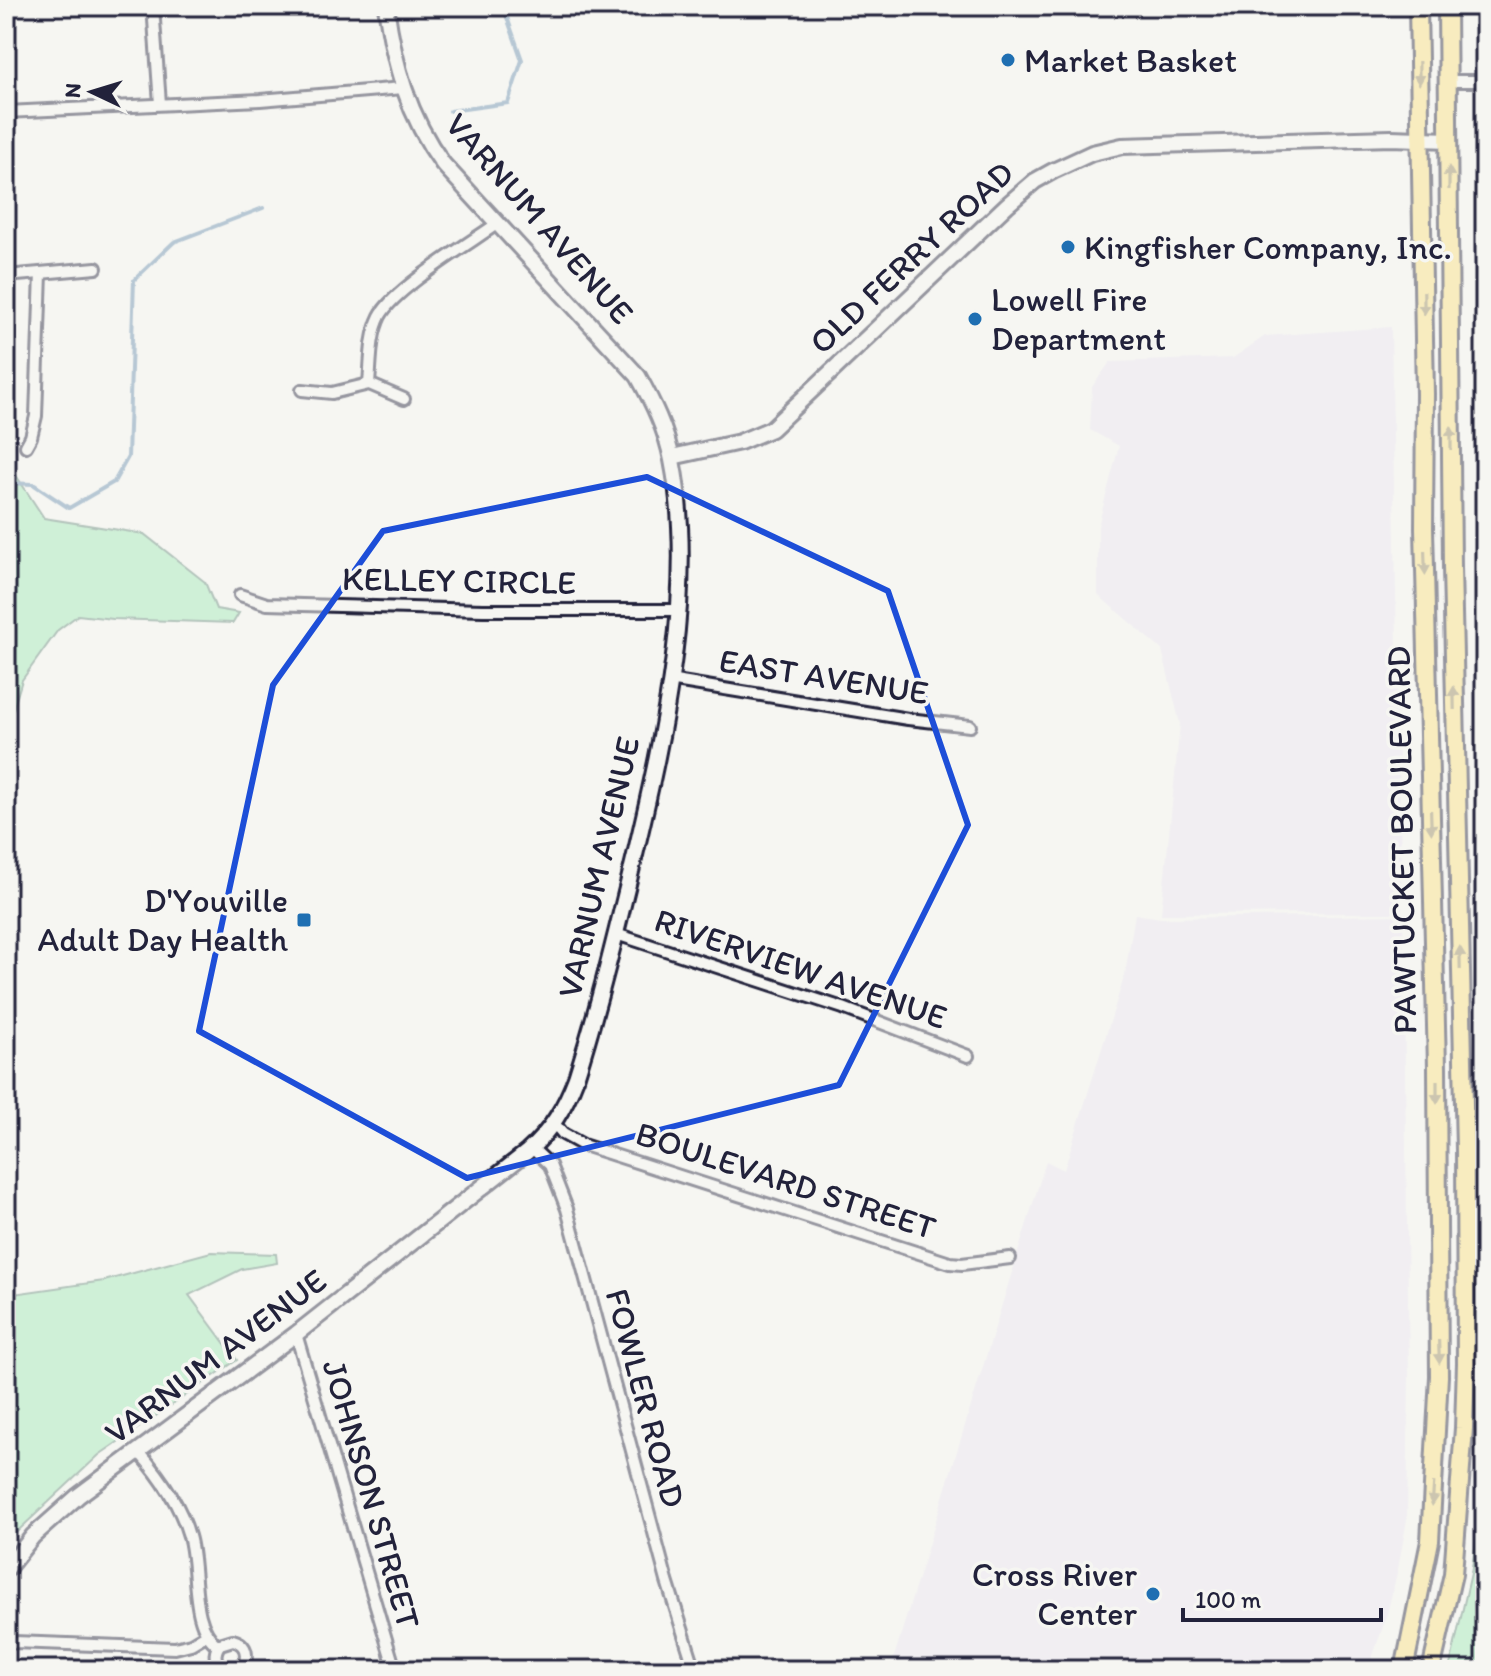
<svg xmlns="http://www.w3.org/2000/svg" width="1491" height="1676" viewBox="0 0 1491 1676" font-family="Itim,sans-serif">
  <style>
    .built { fill: #ebe5f1 }
    .green { fill: #a1e9b7; stroke: #628679; stroke-width: 2 }
    .lines { fill: none; stroke-linecap: round; stroke-linejoin: round }
    .stream { stroke: #6b8faf; stroke-width: 4 }
    .minor-casing { stroke: #22223b; stroke-width: 16 }
    .tertiary-casing { stroke: #22223b; stroke-width: 20 }
    .secondary-casing { stroke: #22223b; stroke-width: 20 }
    .primary-casing { stroke: #22223b; stroke-width: 22 }
    .minor { stroke: #f6f6f2; stroke-width: 10 }
    .tertiary { stroke: #f6f6f2; stroke-width: 14 }
    .secondary { stroke: #f6f6f2; stroke-width: 14 }
    .primary { stroke: #fbe180; stroke-width: 16 }
    .oneway { fill: #998b61 }
    .marked { fill: none; stroke: #1d4ed8; stroke-width: 6; stroke-linejoin: round }
    .poi-dot { fill: #1f6fb2; stroke: #f6f6f2; stroke-width: 3 }
    .labels { text-anchor: middle; stroke-width: 7; stroke-linejoin: round; paint-order: stroke }
    .poi-label { font-size: 34px; fill: #22223b; stroke: #f6f6f2; text-anchor: start }
    .street-label { font-size: 34px; fill: #22223b; stroke: #f6f6f2 }
  </style>
  <rect width="100%" height="100%" fill="#f6f6f2"/>
  <filter id="ink" filterUnits="userSpaceOnUse"><feTurbulence type="fractalNoise" baseFrequency=".0125" numOctaves="2"/><feDisplacementMap in="SourceGraphic" scale="16" xChannelSelector="R" yChannelSelector="G"/><feConvolveMatrix kernelMatrix="1 2 1 2 8 2 1 2 1" color-interpolation-filters="sRGB"/></filter>
  <g filter="url(#ink)">
    <!-- built -->
    <g class="built">
      <path d="M1391,327L1402,913L1161,914L1180,724L1162,650L1098,595V526L1119,446L1090,430L1092,387L1110,362L1233,358L1265,336Z"/>
      <path d="M1135,914L1161,918L1403,915L1409,1377L1407,1520L1398,1569L1386,1618L1368,1670H890L1046,1161L1064,1170L1125,974Z"/>
    </g>
    <!-- green -->
    <g class="green">
      <path d="M6,460L44,518L144,534L205,582L216,609L239,613L233,623L113,619L78,615L58,630L22,680L6,733Z"/>
      <path d="M211,1252L276,1254L277,1263L242,1269L189,1295L237,1360L99,1455L6,1542V1295L104,1281Z"/>
      <path d="M1485,1485V1670H1449L1471,1573Z"/>
    </g>
    <g class="lines">
      <!-- stream -->
      <g class="stream">
        <path d="M450,111L508,103L522,60L503,6"/>
        <path d="M6,483L33,484L69,508L114,482L128,457L134,280L174,242L263,208"/>
      </g>
      <!-- minor casing -->
      <g class="minor-casing">
        <g id="minor">
          <path d="M153,6L160,104"/>
          <path d="M1448,81H1485"/>
          <path d="M6,112L260,100L403,88"/>
          <path d="M6,276L96,268"/>
          <path d="M369,384C371,362 370,336 380,316C395,288 470,243 498,223"/>
          <path d="M302,390L332,393L369,384L404,399"/>
          <path d="M26,446L31,437L36,416L41,273"/>
          <path d="M240,595L267,604L483,610H678"/>
          <path d="M669,680L908,719L970,726"/>
          <path d="M616,934L843,1008L968,1056"/>
          <path d="M554,1123L563,1134L583,1145L950,1263L962,1264L1010,1258"/>
          <path d="M532,1148L550,1165L567,1209L667,1581L695,1670"/>
          <path d="M296,1334L395,1670"/>
          <path d="M139,1452C161,1477 180,1504 189,1536C199,1569 189,1625 218,1646"/>
          <path d="M6,1645L14,1642L175,1648L191,1644L206,1635"/>
          <path d="M225,1670C214,1664 213,1653 220,1644L233,1640C244,1643 248,1651 245,1662L237,1670"/>
        </g>
      </g>
      <!-- tertiary casing -->
      <g class="tertiary-casing">
        <path id="tertiary" d="M672,457L740,442L771,429L1007,205L1035,181L1053,171L1092,153L1122,146L1391,138L1449,140"/>
      </g>
      <!-- secondary casing -->
      <g class="secondary-casing">
        <path id="secondary" d="M6,1570L33,1536L78,1496L296,1334L527,1152C551,1131 565,1107 576,1078C599,1005 617,930 635,855C664,732 697,585 672,460C666,429 653,403 638,376L443,164C408,116 394,64 386,6"/>
      </g>
      <!-- primary casing -->
      <g class="primary-casing">
        <g id="primary">
          <path d="M1404,1670L1430,1541L1439,1376L1437,1067L1424,528L1425,394L1418,6"/>
          <path d="M1431,1670L1453,1574L1464,1428L1466,1363L1465,1150L1452,567L1447,6"/>
        </g>
      </g>
      <!-- minor -->
      <use href="#minor" class="minor"/>
      <!-- tertiary -->
      <use href="#tertiary" class="tertiary"/>
      <!-- secondary -->
      <use href="#secondary" class="secondary"/>
      <!-- primary -->
      <use href="#primary" class="primary"/>
    </g>
    <!-- one-way arrows -->
    <defs><path id="oneway-solid" d="M-6-.8H1V-3.2L6.5 0L1 3.2V.8H-6Z" transform="scale(2)"/></defs>
    <g class="oneway">
      <use href="#oneway-solid" transform="translate(1419 73) rotate(89)"/>
      <use href="#oneway-solid" transform="translate(1449 178) rotate(-90)"/>
      <use href="#oneway-solid" transform="translate(1424 303) rotate(89)"/>
      <use href="#oneway-solid" transform="translate(1451 438) rotate(-90)"/>
      <use href="#oneway-solid" transform="translate(1425 563) rotate(88)"/>
      <use href="#oneway-solid" transform="translate(1454 698) rotate(-91)"/>
      <use href="#oneway-solid" transform="translate(1431 822) rotate(88)"/>
      <use href="#oneway-solid" transform="translate(1460 958) rotate(-91)"/>
      <use href="#oneway-solid" transform="translate(1437 1092) rotate(90)"/>
      <use href="#oneway-solid" transform="translate(1439 1352) rotate(88)"/>
      <use href="#oneway-solid" transform="translate(1433 1494) rotate(94)"/>
    </g>
  </g>
  <!-- marked area -->
  <path d="M0 0H1491V1676H0ZM647,477L888,591L968,825L839,1085L467,1178L199,1031L273,685L383,531Z" fill="#f6f6f2" fill-opacity=".55" fill-rule="evenodd"/>
  <path class="marked" d="M647,477L888,591L968,825L839,1085L467,1178L199,1031L273,685L383,531Z"/>
  <!-- markers -->
  <g class="poi-dot">
    <circle cx="1008" cy="60" r="8"/>
    <circle cx="1068" cy="247" r="8"/>
    <circle cx="975" cy="319" r="8"/>
    <rect x="296" y="912" width="16" height="16" rx="4"/>
    <circle cx="1153" cy="1594" r="8"/>
  </g>
  <g class="labels">
    <!-- poi labels -->
    <g class="poi-label">
      <text x="1024" y="72">Market Basket</text>
      <text x="1084" y="259">Kingfisher Company, Inc.</text>
      <text x="991" y="311">Lowell Fire<tspan x="991" dy="39">Department</tspan></text>
      <text x="288" y="912" text-anchor="end">D'Youville<tspan x="288" dy="39">Adult Day Health</tspan></text>
      <text x="1137" y="1586" text-anchor="end">Cross River<tspan x="1137" dy="39">Center</tspan></text>
    </g>
    <!-- street labels -->
    <g class="street-label">
      <text transform="translate(540 218) rotate(49)" y="12">VARNUM AVENUE</text>
      <text transform="translate(911 257) rotate(-43)" y="12">OLD FERRY ROAD</text>
      <text transform="translate(459 580) rotate(1)" y="12">KELLEY CIRCLE</text>
      <text transform="translate(824 676) rotate(9)" y="12">EAST AVENUE</text>
      <text transform="translate(1401 840) rotate(-91)" y="12">PAWTUCKET BOULEVARD</text>
      <text transform="translate(598 867) rotate(-77)" y="12">VARNUM AVENUE</text>
      <text transform="translate(801 968) rotate(19)" y="12">RIVERVIEW AVENUE</text>
      <text transform="translate(786 1180) rotate(18)" y="12">BOULEVARD STREET</text>
      <text transform="translate(215 1356) rotate(-37)" y="12">VARNUM AVENUE</text>
      <text transform="translate(646 1398) rotate(75)" y="12">FOWLER ROAD</text>
      <text transform="translate(372 1494) rotate(74)" y="12">JOHNSON STREET</text>
    </g>
  </g>
  <!-- margin -->
  <rect width="1491" height="1676" fill="none" stroke="#f6f6f2" stroke-width="32"/>
  <rect x="16" y="16" width="1459" height="1644" fill="none" stroke="#22223b" stroke-width="3" filter="url(#ink)"/>
  <!-- north arrow -->
  <g transform="translate(92 92) rotate(274)" stroke="#f6f6f2" stroke-width="6" paint-order="stroke">
  <path d="M0-6L14 30L0 20L-14 30Z" fill="#22223b"/>
  <text y="-12" font-size="22" font-weight="bold" text-anchor="middle" fill="#22223b">N</text>
  </g>
  <!-- scale -->
  <path d="M1183 1608v12h198v-12" fill="none" stroke="#22223b" stroke-width="4"/>
  <text x="1195" y="1608" font-size="24" fill="#22223b" stroke="#f6f6f2" stroke-width="6" paint-order="stroke">100 m</text>
</svg>
